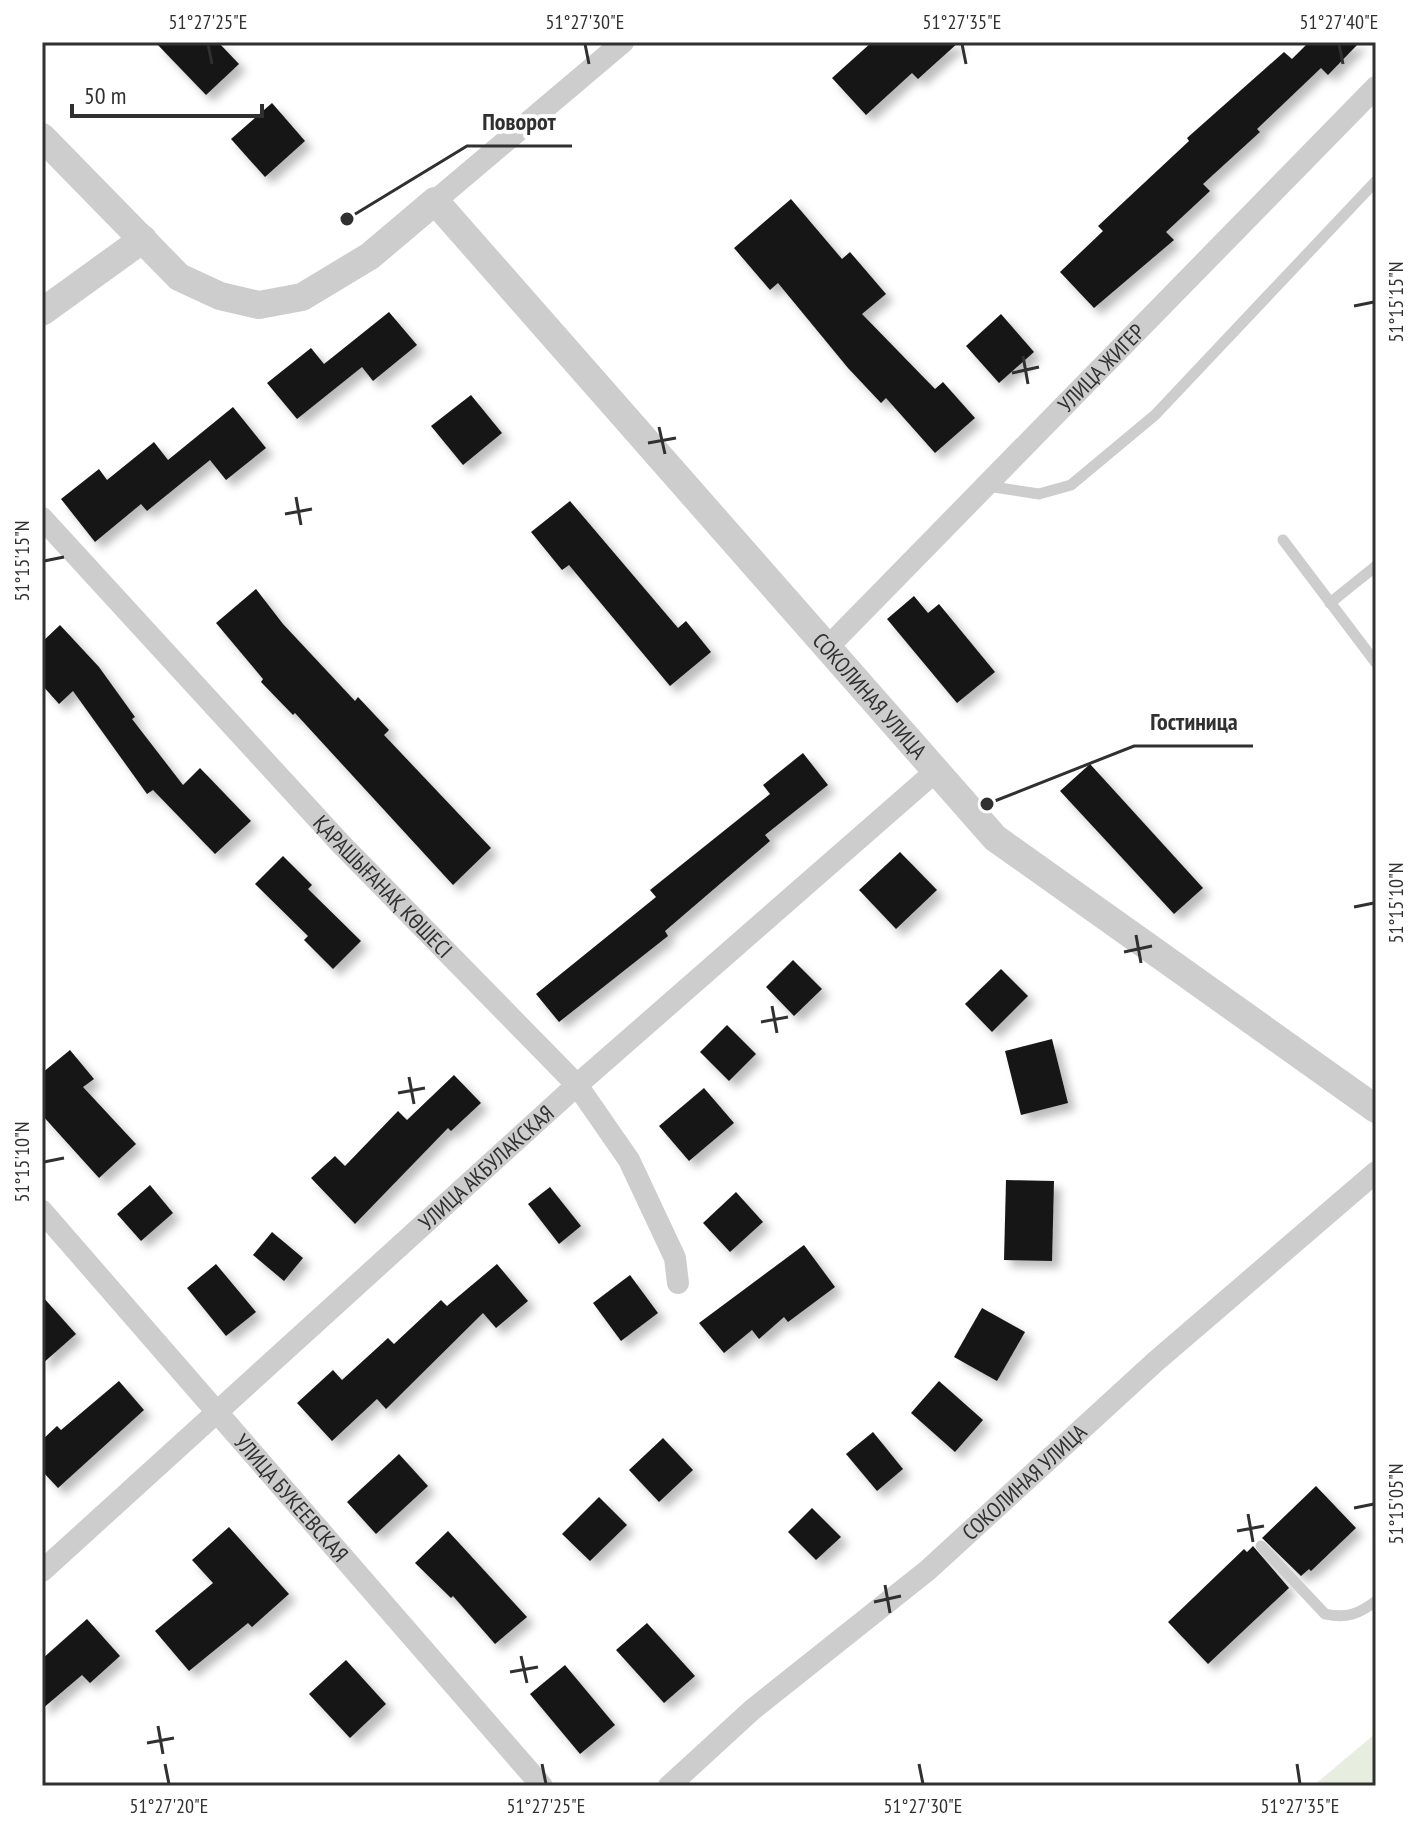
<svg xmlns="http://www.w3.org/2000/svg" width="1418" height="1828" viewBox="0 0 1418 1828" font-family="'PT Sans Narrow',sans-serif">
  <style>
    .green { fill: #e7eddf }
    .building { fill: #171717; filter: url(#shadow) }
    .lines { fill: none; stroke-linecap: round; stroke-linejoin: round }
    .service { stroke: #cdcdcd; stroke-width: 11 }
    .minor { stroke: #cdcdcd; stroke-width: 22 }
    .tertiary { stroke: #cdcdcd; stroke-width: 28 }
    .ticks { fill: none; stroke: #303030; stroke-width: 3 }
    .labels { text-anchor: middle; stroke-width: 8; stroke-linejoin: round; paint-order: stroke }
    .street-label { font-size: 22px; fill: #303030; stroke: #fff }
    .leader { fill: none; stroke: #303030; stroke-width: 3 }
    .callout-dot { fill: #303030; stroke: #fff; stroke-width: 3 }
    .callout-label { font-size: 24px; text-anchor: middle; font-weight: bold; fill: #303030; stroke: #fff; stroke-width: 8; stroke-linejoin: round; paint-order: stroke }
    .neatline { fill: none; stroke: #303030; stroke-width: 3 }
    .ticks-label { font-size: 20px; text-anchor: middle; fill: #303030 }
  </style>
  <defs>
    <filter id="shadow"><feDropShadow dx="7" dy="7" stdDeviation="4" flood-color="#0004"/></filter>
  </defs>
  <rect width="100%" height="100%" fill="#fff"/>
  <!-- green -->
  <path class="green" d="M1376,1733V1786H1313Z"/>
  <!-- building -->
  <g class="building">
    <path d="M155,42H218L239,64L206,95Z"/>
    <path d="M872,42H959L918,79L912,73L866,115L832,78Z"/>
    <path d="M1309,42H1360L1328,75L1321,68L1257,129L1260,132L1203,184L1210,191L1166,232L1174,240L1094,308L1060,272L1103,231L1098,226L1189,141L1187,138L1284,52L1292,59Z"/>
    <path d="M272,103L305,141L265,177L231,139Z"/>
    <path d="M791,199L842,259L850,252L886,294L862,314L935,389L943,382L975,418L935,453L886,398L881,403L848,368L778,283L770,290L734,248Z"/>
    <path d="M389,312L417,345L373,381L362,367L297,419L267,383L311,348L324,364Z"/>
    <path d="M1001,314L1034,352L999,383L966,346Z"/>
    <path d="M471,395L502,433L463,465L431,426Z"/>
    <path d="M233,407L266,448L226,480L210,460L147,511L141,504L95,542L61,499L99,469L107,480L154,442L168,460Z"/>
    <path d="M570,501L678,628L686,621L711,652L670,686L569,565L562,570L531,532Z"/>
    <path d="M256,589L283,624L355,701L358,697L389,730L384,735L491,848L453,885L295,713L293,715L261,682L263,679L216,623Z"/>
    <path d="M914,596L928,613L939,604L995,672L957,703L887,619Z"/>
    <path d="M60,625L99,667L135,717L132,719L183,785L200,768L251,821L215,854L153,790L147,794L73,691L59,704L42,685V642Z"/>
    <path d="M803,753L828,785L765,835L770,841L665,931L668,936L559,1022L536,994L656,897L650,890L770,794L763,785Z"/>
    <path d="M1090,764L1203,888L1174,914L1060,791Z"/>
    <path d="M900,852L937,890L896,929L859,890Z"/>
    <path d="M283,856L312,885L308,889L361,941L333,969L304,940L308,936L255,884Z"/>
    <path d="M793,960L822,989L794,1016L766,987Z"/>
    <path d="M1001,969L1028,996L992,1032L965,1004Z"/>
    <path d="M727,1025L756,1054L729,1081L700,1052Z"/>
    <path d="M1052,1039L1068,1103L1021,1115L1005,1051Z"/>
    <path d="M70,1050L94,1079L83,1087L136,1144L99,1178L42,1115V1073Z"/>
    <path d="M454,1075L481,1103L451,1131L448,1128L355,1224L311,1178L335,1156L345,1166L398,1111L407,1120Z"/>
    <path d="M704,1088L734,1123L689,1161L659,1126Z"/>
    <path d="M1006,1180L1054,1181L1052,1261L1004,1260Z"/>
    <path d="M150,1185L173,1213L141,1241L117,1214Z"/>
    <path d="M550,1187L581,1226L559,1244L528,1204Z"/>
    <path d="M736,1192L763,1222L730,1252L703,1223Z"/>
    <path d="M272,1232L303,1258L284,1281L253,1255Z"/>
    <path d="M804,1245L835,1287L788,1322L784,1317L759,1339L752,1330L724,1353L699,1323Z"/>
    <path d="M216,1264L256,1312L226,1336L187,1288Z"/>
    <path d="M497,1264L528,1301L496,1328L483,1313L386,1409L377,1399L332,1441L297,1403L333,1370L342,1380L388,1338L394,1344L441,1300L447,1306Z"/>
    <path d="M630,1275L658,1313L621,1341L593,1303Z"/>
    <path d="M42,1296L76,1334L42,1364Z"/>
    <path d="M982,1308L1025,1332L997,1381L954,1357Z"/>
    <path d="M119,1381L144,1410L58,1488L42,1471V1440L57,1426L61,1430Z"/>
    <path d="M939,1381L983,1420L955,1452L911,1413Z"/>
    <path d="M873,1432L903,1469L877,1491L846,1454Z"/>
    <path d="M663,1438L693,1470L659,1502L629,1470Z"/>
    <path d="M399,1454L428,1486L376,1534L347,1502Z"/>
    <path d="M1316,1486L1356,1528L1311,1571L1309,1569L1301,1576L1262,1538Z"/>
    <path d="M599,1497L627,1525L590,1561L562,1534Z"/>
    <path d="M812,1508L841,1537L816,1560L788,1532Z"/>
    <path d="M229,1527L289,1594L252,1627L248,1623L189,1671L155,1631L213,1583L192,1560Z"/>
    <path d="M448,1531L527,1617L495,1644L453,1596L451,1598L415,1563Z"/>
    <path d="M1253,1546L1289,1588L1208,1664L1168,1622L1244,1549L1247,1552Z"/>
    <path d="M87,1619L120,1656L90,1683L82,1675L42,1709V1659Z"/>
    <path d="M647,1623L695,1676L664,1703L616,1650Z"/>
    <path d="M346,1660L386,1704L350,1738L309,1694Z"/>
    <path d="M565,1665L615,1725L580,1754L530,1694Z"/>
  </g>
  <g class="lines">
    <!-- service -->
    <g class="service">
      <path d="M987,486L1039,494L1071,485L1155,415L1376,181"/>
      <path d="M1283,540L1376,663"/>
      <path d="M1330,603L1376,566"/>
      <path d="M1261,1546L1325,1614C1346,1619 1359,1614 1376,1601"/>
    </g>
    <!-- minor -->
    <g class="minor">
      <path d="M435,201L623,42"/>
      <path id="s1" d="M42,518L340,843L577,1085L629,1160L675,1258L678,1283"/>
      <path id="s2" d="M827,648L1376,87"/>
      <path id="s3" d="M42,1211L542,1786"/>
      <path id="s4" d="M42,1571L577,1085L936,771"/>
      <path id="s5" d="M669,1786L752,1710L928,1570L1155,1362L1376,1172"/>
    </g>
    <!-- tertiary -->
    <g class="tertiary">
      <path id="s6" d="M42,137L179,277L220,296L259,305L302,297L370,256L435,201L995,838L1376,1109"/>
      <path d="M42,312L143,239"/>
    </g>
  </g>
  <!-- ticks -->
  <path class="ticks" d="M208,44L212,64M585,44L589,64M962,44L966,64M1339,44L1343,64M1354,306L1374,302M1023,356L1028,384M1012,373L1039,367M659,427L665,454M648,443L676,438M296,497L301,525M285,514L312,509M44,561L64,557M1354,907L1374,903M1136,935L1141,963M1124,952L1152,946M772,1006L777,1033M761,1022L788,1017M409,1077L414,1104M398,1093L425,1088M44,1162L64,1158M1354,1508L1374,1504M1248,1514L1253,1542M1237,1531L1264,1526M885,1585L890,1613M874,1602L901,1596M521,1656L527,1683M510,1672L538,1667M158,1726L163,1754M147,1743L174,1738M165,1764L169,1784M542,1764L546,1784M919,1764L923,1784M1297,1764L1300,1784"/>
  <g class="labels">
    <!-- street labels -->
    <g class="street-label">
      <text dy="8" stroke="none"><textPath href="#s2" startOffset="392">УЛИЦА ЖИГЕР</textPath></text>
      <text dy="8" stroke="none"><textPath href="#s6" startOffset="1148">СОКОЛИНАЯ УЛИЦА</textPath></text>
      <text dy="8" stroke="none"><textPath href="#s1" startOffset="502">ҚАРАШЫҒАНАҚ КӨШЕСІ</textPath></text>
      <text dy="8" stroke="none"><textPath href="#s4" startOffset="600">УЛИЦА АКБУЛАКСКАЯ</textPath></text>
      <text dy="8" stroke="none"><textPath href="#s5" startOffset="468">СОКОЛИНАЯ УЛИЦА</textPath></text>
      <text dy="8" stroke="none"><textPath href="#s3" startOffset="380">УЛИЦА БУКЕЕВСКАЯ</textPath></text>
    </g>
  </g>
  <!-- callouts -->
  <path class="leader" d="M347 219L467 146H572M987 804L1134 746H1253"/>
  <g class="callout-dot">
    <circle cx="347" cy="219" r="8"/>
    <circle cx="987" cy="804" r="8"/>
  </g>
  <g class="callout-label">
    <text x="519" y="130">Поворот</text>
    <text x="1194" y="730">Гостиница</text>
  </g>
  <!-- border -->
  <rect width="1418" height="1828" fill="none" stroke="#ffffff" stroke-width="88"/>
  <!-- scale -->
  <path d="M72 104v12h190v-12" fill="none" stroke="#303030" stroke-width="4"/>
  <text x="84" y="104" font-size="24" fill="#303030" stroke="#ffffff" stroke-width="6" paint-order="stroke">50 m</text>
  <rect x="44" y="44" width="1330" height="1740" class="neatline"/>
  <g class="ticks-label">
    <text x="208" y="29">51°27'25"E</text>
    <text x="585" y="29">51°27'30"E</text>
    <text x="962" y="29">51°27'35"E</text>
    <text x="1339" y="29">51°27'40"E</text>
    <text transform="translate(1396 302) rotate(-90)" y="7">51°15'15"N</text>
    <text transform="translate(22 561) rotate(-90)" y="7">51°15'15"N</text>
    <text transform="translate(1396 903) rotate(-90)" y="7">51°15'10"N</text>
    <text transform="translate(22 1162) rotate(-90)" y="7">51°15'10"N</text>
    <text transform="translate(1396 1504) rotate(-90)" y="7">51°15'05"N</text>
    <text x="169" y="1813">51°27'20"E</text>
    <text x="546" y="1813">51°27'25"E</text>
    <text x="923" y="1813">51°27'30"E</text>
    <text x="1300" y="1813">51°27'35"E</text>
  </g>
</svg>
